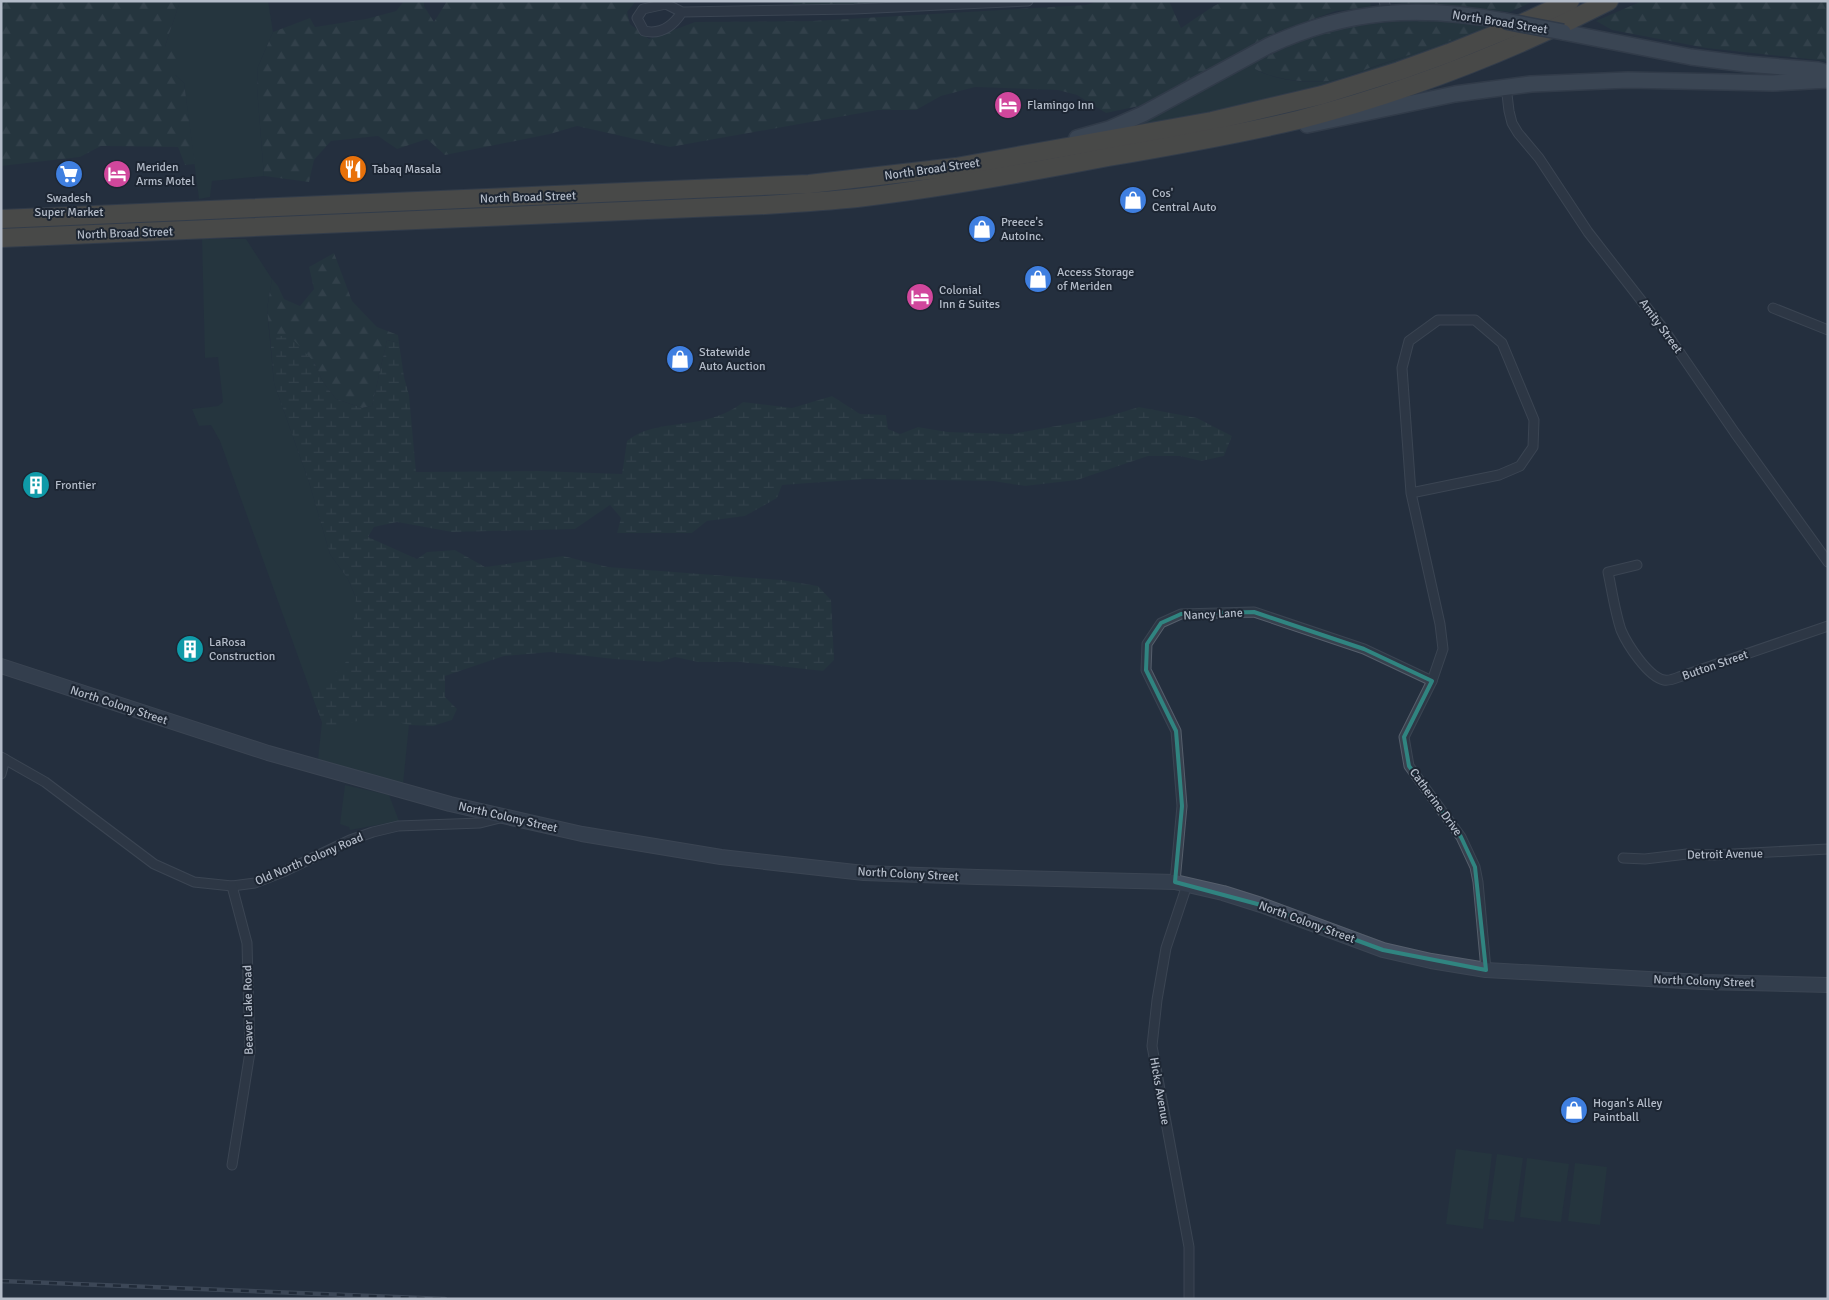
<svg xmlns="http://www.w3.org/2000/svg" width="1829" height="1300" viewBox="0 0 1829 1300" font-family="Signika,sans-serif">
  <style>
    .green { fill: #263c3f }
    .forest { fill: url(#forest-firs) }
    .wetland { fill: url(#wetland-marsh) }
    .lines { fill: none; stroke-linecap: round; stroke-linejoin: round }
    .street-casing { stroke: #565f6c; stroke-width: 11 }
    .secondary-casing { stroke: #565f6c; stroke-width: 16 }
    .primary-casing { stroke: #414a57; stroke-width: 18 }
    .highway-casing { stroke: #434c59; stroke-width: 20 }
    .street { stroke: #38414e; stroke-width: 9 }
    .secondary { stroke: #465061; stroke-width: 14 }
    .primary { stroke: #56606e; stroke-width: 15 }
    .highway { stroke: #746855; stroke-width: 18 }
    .rail-casing { stroke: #5a6575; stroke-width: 4.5 }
    .rail { stroke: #1d2633; stroke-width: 2.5; stroke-dasharray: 8; stroke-linecap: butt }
    .primary-bridge-casing { stroke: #414a57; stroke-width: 18; stroke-linecap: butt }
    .primary-bridge { stroke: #56606e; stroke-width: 15 }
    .marked { fill: none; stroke: #308480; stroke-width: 4; stroke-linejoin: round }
    .labels { text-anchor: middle; stroke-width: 4; stroke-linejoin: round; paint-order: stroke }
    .street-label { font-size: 12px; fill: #b4bcc9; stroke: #1d2633 }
    .poi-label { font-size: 12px; fill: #b4bcc9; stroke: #1d2633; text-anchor: start }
  </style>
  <defs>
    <pattern id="forest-firs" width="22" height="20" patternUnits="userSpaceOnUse" patternTransform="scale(1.25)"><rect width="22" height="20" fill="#263c3f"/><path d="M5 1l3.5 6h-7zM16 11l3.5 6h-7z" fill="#435659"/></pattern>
    <pattern id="wetland-marsh" width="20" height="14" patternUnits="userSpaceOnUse" patternTransform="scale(1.25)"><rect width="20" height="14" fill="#263c3f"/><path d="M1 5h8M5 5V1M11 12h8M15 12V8" fill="none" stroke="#435659"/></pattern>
  </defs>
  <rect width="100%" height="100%" fill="#242f3e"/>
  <!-- green -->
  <g class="green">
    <path d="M180,1H268L273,32L258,67L257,87L264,176L212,181L210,197L199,199L184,83L175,75L165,46Z"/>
    <path d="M1487,27L1493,28L1374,73L1303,94L1138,127L1135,122L1255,62V69C1274,80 1307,84 1329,81C1344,79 1360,71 1374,67C1412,54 1449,41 1487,27Z"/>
    <path d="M202,239H246L272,279L267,309L274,383L309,482L330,554L348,579L409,725L403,784L318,759L322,722L312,695L220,441L211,425L199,426L192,409L218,406L223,402L218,357L205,358Z"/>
    <path d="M345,785L389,795L399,821L350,830L349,827L340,824Z"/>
    <path d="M1456,1149L1492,1154L1483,1229L1446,1224Z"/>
    <path d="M1497,1154L1523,1158L1514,1222L1488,1219Z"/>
    <path d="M1527,1158L1569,1164L1561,1222L1520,1217Z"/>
    <path d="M1575,1163L1607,1167L1600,1225L1568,1221Z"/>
  </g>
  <!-- forest -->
  <g class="forest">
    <path d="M1,1H180L165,46L182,57L175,75L184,83L195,164L185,165L178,147L101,146L80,157L1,166Z"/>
    <path d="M404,1H424V6L434,22L447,1H636L627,12L630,24L649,39L695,22L813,21L1086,5L1100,1H1169L1181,28L1212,7L1224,1H1370L1371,8L1336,11L1282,30L1144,105L1106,113L1077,95L1058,90L975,87L941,96L916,110H878L670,147L577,126L550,134L445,155L427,139L397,149L378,136L331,141L314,160L309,182L264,176L257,87L258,67L273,32L310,18L315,27L366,19L396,11Z"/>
    <path d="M796,1H943L876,4H792Z"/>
    <path d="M1391,1H1534L1510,12L1439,5L1392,3Z"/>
    <path d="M1642,1H1828V61L1706,48L1612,30L1596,21Z"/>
    <path d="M1424,19L1487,27C1449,42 1410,55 1372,67C1358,72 1342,80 1328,81C1305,83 1275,80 1255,69V62L1287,47L1336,27Z"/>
    <path d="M334,253L352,301L377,327L398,335L399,343L387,340L372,406L362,408L336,399L323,382L314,362L270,336L267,309L272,279L278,286L284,299L300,306L314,289L309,267Z"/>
  </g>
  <!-- wetland -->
  <path class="wetland" d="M270,336H290L314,362L323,382L336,399L362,408L372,406L387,340L399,343L404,377L409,395L416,472L540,471L622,474L627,441C645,426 670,426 693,422C709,420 730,413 743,402L792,408L832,396L860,414L886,415L888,429L900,434L918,427L948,432L1012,434L1106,417L1139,407L1197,418L1232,436L1224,456L1201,461L1180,456H1148L1077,480L1025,486L993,481L866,479L782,485L777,498L745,516L707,521L692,533H617L621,518L610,505L575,529L452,532L397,522L374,527L368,537L417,559L427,552L455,550L485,567L563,556L608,567L782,580L818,586L831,600L834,660L823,671L741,662H698L675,657L660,662L614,659L551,652L504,656L445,676V697L457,709L452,720L433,726L409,725L374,716L347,724L330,732L322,722L312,695L350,658L356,598L348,579L330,554L309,482L274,383Z"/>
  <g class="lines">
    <!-- street casing -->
    <g class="street-casing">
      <g id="street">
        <path d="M1384,1L1387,12"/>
        <path d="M682,12C673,26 661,35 644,31L637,18L643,9L666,4L682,12L854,9L1028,1"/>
        <path d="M1506,86L1509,111L1512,123L1518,133L1539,158L1588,232L1665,331L1735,433L1828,562"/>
        <path d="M1773,308L1828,330"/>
        <path d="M1411,493L1499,475L1520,466L1533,447L1534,420L1502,343L1475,320H1438L1409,341L1402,368L1411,493L1440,624L1443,649L1432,681L1404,737L1409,766L1461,837L1475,867L1478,882L1486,970"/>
        <path d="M1637,565L1608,572C1612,591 1615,612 1621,630C1627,644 1648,677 1664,680C1669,681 1674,679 1679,677L1828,626"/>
        <path d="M1,757L45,782L154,864L194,882L232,886L255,883L283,872L350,840L373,832L398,826L480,823L500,818"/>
        <path d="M1,774L5,759"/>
        <path d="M1623,858L1645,859L1687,854L1714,855L1828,849"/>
        <path d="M1175,882L1182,806L1176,731L1146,670L1147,644L1161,623L1181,614L1254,612L1364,649L1432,681"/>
        <path d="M1187,885L1166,948L1157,1000L1152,1046L1189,1247V1299"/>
        <path d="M232,1165L250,1052L247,943L232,886"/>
      </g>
    </g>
    <!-- secondary casing -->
    <g class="secondary-casing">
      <path id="secondary" d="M1,666L268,753L450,804L582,834L721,857L864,873L977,877L1175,882L1223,893L1261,905L1383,950L1431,961L1486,970L1702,982L1828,985"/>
    </g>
    <!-- primary casing -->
    <g class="primary-casing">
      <g id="primary">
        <path d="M1563,32L1691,57L1746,64L1818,70L1828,73"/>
        <path d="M1307,125L1455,94L1531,84L1628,80L1773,83L1828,80"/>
        <path d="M1077,138L1109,129L1143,114L1268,46C1348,9 1419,5 1505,21"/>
      </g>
    </g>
    <!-- highway casing -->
    <g class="highway-casing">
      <g id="highway">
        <path d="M1,219L809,184L956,167L1212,121L1322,95L1399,71L1449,53L1516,26L1570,1"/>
        <path d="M1,238L765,205C796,203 827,201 857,198C942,188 1025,173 1108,157C1172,146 1235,135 1298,120C1406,92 1510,52 1609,1"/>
      </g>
    </g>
    <!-- street -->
    <use href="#street" class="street"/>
    <!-- secondary -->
    <use href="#secondary" class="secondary"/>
    <!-- primary -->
    <use href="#primary" class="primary"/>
    <!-- highway -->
    <use href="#highway" class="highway"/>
    <!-- rail casing -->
    <g class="rail-casing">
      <path id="rail" d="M1,1281L445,1299"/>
    </g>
    <!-- rail -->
    <use href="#rail" class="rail"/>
    <!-- primary-bridge casing -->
    <g class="primary-bridge-casing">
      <path id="primary-bridge" d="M1505,21L1563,32"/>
    </g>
    <!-- primary-bridge -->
    <use href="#primary-bridge" class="primary-bridge"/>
  </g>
  <!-- marked area -->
  <path d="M0 0H1829V1300H0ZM1254,612L1364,649L1432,681L1404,737L1409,766L1461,837L1475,867L1486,970L1383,950L1261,905L1175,882L1182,806L1176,731L1146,670L1147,644L1161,623L1181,614Z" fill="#242f3e" fill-opacity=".55" fill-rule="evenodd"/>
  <path class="marked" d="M1254,612L1364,649L1432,681L1404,737L1409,766L1461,837L1475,867L1486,970L1383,950L1261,905L1175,882L1182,806L1176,731L1146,670L1147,644L1161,623L1181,614Z"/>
  <!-- icons -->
  <defs>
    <g id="hotel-disc" transform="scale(1.4375)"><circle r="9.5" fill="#d1479c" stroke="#1d2633"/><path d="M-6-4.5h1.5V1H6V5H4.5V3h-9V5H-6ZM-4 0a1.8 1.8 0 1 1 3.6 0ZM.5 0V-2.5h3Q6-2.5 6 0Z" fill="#fff"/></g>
    <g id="restaurant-disc" transform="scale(1.4375)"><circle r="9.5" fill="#e8710a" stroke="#1d2633"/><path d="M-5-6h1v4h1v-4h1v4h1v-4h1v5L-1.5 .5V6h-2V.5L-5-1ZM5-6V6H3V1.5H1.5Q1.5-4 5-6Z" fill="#fff"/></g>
    <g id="supermarket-disc" transform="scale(1.4375)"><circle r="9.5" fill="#3f7fe0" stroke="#1d2633"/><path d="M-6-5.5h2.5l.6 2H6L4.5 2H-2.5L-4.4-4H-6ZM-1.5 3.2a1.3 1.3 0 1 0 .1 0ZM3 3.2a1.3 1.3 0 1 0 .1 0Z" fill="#fff"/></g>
    <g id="shop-disc" transform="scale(1.4375)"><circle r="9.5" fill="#3f7fe0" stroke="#1d2633"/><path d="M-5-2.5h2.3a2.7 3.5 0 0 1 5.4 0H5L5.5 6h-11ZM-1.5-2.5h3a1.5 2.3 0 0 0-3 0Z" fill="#fff"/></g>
    <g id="building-disc" transform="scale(1.4375)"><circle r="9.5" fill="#0f9aa8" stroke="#1d2633"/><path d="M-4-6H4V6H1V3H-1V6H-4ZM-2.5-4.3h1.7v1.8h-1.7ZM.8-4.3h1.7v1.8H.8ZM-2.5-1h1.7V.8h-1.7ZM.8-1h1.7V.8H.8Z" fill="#fff"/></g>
  </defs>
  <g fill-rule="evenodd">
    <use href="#hotel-disc" x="1008" y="105"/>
    <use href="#restaurant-disc" x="353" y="169"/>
    <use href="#supermarket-disc" x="69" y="174"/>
    <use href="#hotel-disc" x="117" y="174"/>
    <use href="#shop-disc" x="1133" y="200"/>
    <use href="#shop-disc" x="982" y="229"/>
    <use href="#shop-disc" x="1038" y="279"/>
    <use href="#hotel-disc" x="920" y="297"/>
    <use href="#shop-disc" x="680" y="359"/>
    <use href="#building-disc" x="36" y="485"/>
    <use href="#building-disc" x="190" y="649"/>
    <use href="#shop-disc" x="1574" y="1110"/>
  </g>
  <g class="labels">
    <!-- street labels -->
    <g class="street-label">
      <text transform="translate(1500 22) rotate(9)" y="4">North Broad Street</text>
      <text transform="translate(932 169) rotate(-8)" y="4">North Broad Street</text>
      <text transform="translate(528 197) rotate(-2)" y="4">North Broad Street</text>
      <text transform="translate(125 233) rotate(-2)" y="4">North Broad Street</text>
      <text transform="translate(1661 326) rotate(54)" y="4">Amity Street</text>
      <text transform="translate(1213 614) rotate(-3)" y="4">Nancy Lane</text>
      <text transform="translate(1715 665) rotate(-19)" y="4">Button Street</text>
      <text transform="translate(119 705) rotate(18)" y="4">North Colony Street</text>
      <text transform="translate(1436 802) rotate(54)" y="4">Catherine Drive</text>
      <text transform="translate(508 817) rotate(13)" y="4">North Colony Street</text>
      <text transform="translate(1725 854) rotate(-1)" y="4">Detroit Avenue</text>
      <text transform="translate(309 859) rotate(-23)" y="4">Old North Colony Road</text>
      <text transform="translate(908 874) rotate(3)" y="4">North Colony Street</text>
      <text transform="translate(1307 922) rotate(20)" y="4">North Colony Street</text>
      <text transform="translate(1704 981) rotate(2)" y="4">North Colony Street</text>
      <text transform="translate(248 1010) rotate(-91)" y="4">Beaver Lake Road</text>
      <text transform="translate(1160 1091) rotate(80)" y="4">Hicks Avenue</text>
    </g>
    <!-- poi labels -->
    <g class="poi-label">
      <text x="1027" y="109">Flamingo Inn</text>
      <text x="136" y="171">Meriden<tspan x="136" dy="14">Arms Motel</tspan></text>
      <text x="372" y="173">Tabaq Masala</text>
      <text x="1152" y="197">Cos'<tspan x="1152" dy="14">Central Auto</tspan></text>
      <text x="69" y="202" text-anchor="middle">Swadesh<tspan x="69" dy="14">Super Market</tspan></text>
      <text x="1001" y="226">Preece's<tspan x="1001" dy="14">AutoInc.</tspan></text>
      <text x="1057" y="276">Access Storage<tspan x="1057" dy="14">of Meriden</tspan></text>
      <text x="939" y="294">Colonial<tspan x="939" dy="14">Inn &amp; Suites</tspan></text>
      <text x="699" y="356">Statewide<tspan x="699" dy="14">Auto Auction</tspan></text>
      <text x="55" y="489">Frontier</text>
      <text x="209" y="646">LaRosa<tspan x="209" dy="14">Construction</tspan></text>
      <text x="1593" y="1107">Hogan's Alley<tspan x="1593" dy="14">Paintball</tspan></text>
    </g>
  </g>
  <!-- border -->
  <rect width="1829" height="1300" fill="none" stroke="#b4bcc9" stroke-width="5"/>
</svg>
